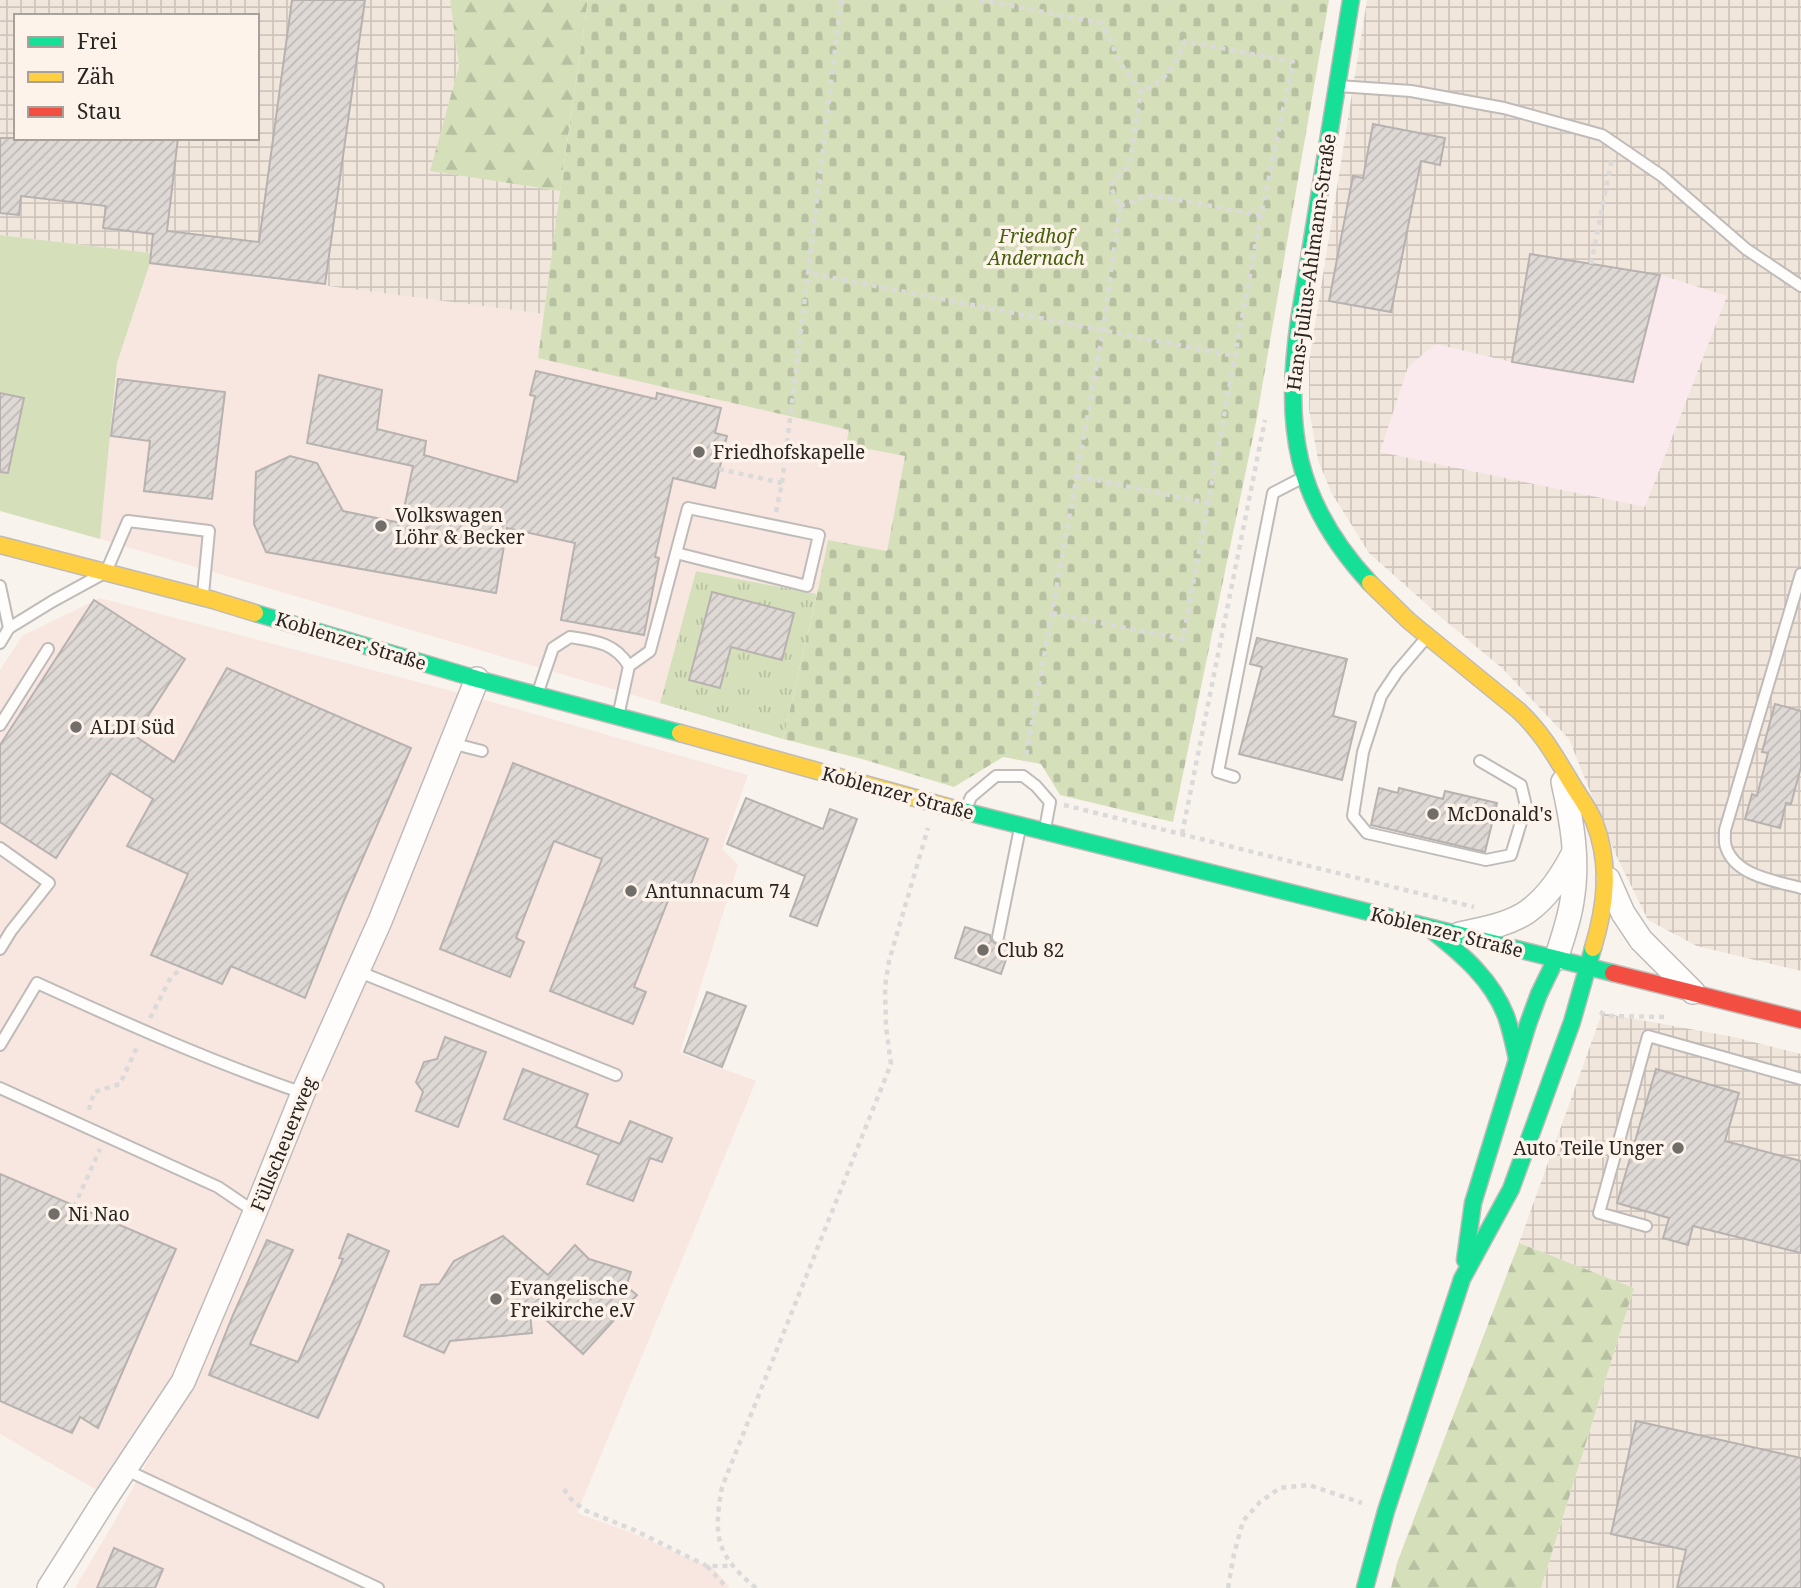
<svg xmlns="http://www.w3.org/2000/svg" width="1801" height="1588" viewBox="0 0 1801 1588" font-family="'Noto Serif',serif">
  <style>
    .commercial { fill: #f8e7e1 }
    .industrial { fill: url(#industrial-grid); fill-rule: evenodd }
    .education { fill: #fbeaed }
    .grass { fill: #d5e0bb }
    .forest { fill: url(#forest-firs) }
    .cemetery { fill: url(#cemetery-stones) }
    .park { fill: url(#park-tufts) }
    .building { fill: url(#building-hatch); stroke: #b7b2af; stroke-width: 2 }
    .lines { fill: none; stroke-linecap: round; stroke-linejoin: round }
    .lane-casing { stroke: #bfbbb8; stroke-width: 14 }
    .street-casing { stroke: #bfbbb8; stroke-width: 26 }
    .fast-casing { stroke: #bfbbb8; stroke-width: 19 }
    .slow-casing { stroke: #bfbbb8; stroke-width: 19 }
    .jam-casing { stroke: #bfbbb8; stroke-width: 19 }
    .path { stroke: #dbdad9; stroke-width: 4.5; stroke-dasharray: 5 5; stroke-linecap: butt }
    .lane { stroke: #fefdfc; stroke-width: 10 }
    .street { stroke: #fefdfc; stroke-width: 23 }
    .fast { stroke: #16e098; stroke-width: 16 }
    .slow { stroke: #ffcf43; stroke-width: 16 }
    .jam { stroke: #f24e42; stroke-width: 16 }
    .poi-dot { fill: #716d69; stroke: #fdf3ea; stroke-width: 2.5 }
    .labels { text-anchor: middle; stroke-width: 7; stroke-linejoin: round; paint-order: stroke }
    .park-label { font-size: 19px; font-style: italic; fill: #455f0d; stroke: #fdf3ea }
    .street-label { font-size: 19px; fill: #282522; stroke: #fdf3ea }
    .poi-label { font-size: 19px; fill: #282522; stroke: #fdf3ea; text-anchor: start }
  </style>
  <defs>
    <pattern id="industrial-grid" width="8" height="8" patternUnits="userSpaceOnUse" patternTransform="scale(1.75)"><rect width="8" height="8" fill="#f1e6dc"/><path d="M0 4h8M4 0v8" fill="none" stroke="#cfc5bc"/></pattern>
    <pattern id="forest-firs" width="22" height="20" patternUnits="userSpaceOnUse" patternTransform="scale(1.75)"><rect width="22" height="20" fill="#d5e0bb"/><path d="M5 1l3.5 6h-7zM16 11l3.5 6h-7z" fill="#b7c0a0"/></pattern>
    <pattern id="cemetery-stones" width="16" height="16" patternUnits="userSpaceOnUse" patternTransform="scale(1.75)"><rect width="16" height="16" fill="#d5e0bb"/><path d="M2 7V4a2 2 0 0 1 4 0v3zM10 15v-3a2 2 0 0 1 4 0v3z" fill="#b7c0a0"/></pattern>
    <pattern id="park-tufts" width="24" height="20" patternUnits="userSpaceOnUse" patternTransform="scale(1.75)"><rect width="24" height="20" fill="#d5e0bb"/><path d="M3 7l-1-3M5 7V3M7 7l1-3M15 17l-1-3M17 17v-4M19 17l1-3" fill="none" stroke="#b7c0a0"/></pattern>
    <pattern id="building-hatch" width="6" height="6" patternUnits="userSpaceOnUse" patternTransform="scale(1.75)"><rect width="6" height="6" fill="#dfd9d6"/><path d="M-1 1l2-2M0 6l6-6M5 7l2-2" fill="none" stroke="#bfbab7"/></pattern>
  </defs>
  <rect width="100%" height="100%" fill="#f9f3ee"/>
  <!-- commercial -->
  <g class="commercial">
    <path d="M150,263L544,314L539,357L849,430L847,445L905,456L887,551L828,540L817,594L696,571L660,703L100,539L117,363Z"/>
    <path d="M100,598L482,699L748,775L722,849L738,865L680,1053L756,1081L577,1513L630,1532L714,1569L729,1586L728,1588H75L113,1524L186,1391L112,1499L0,1434V670L22,636Z"/>
  </g>
  <!-- industrial -->
  <g class="industrial">
    <path d="M0,0H450L459,66L431,171L560,191L544,314L150,263V253L0,235ZM16,16H257V138H16Z"/>
    <path d="M1367,0H1801V971L1697,946L1648,920L1615,853L1569,739L1503,669L1442,618L1369,553L1331,492L1318,460L1309,409V362Z"/>
    <path d="M1602,1013L1734,1037L1801,1054V1588H1541L1634,1288L1519,1243Z"/>
  </g>
  <!-- education -->
  <path class="education" d="M1660,275L1727,296L1645,507L1380,452L1408,367L1435,344L1512,362L1633,381Z"/>
  <!-- grass -->
  <path class="grass" d="M0,235L151,253L150,263L117,363L100,539L0,511Z"/>
  <!-- forest -->
  <g class="forest">
    <path d="M450,0H588L560,191L430,171L459,66Z"/>
    <path d="M1519,1243L1634,1288L1541,1588H1391L1397,1563Z"/>
  </g>
  <!-- cemetery -->
  <path class="cemetery" d="M588,0H1329L1256,422L1173,822L1060,795L1041,764L1003,757L954,787L862,759L783,739L817,594L828,540L887,551L905,456L846,445L849,430L538,358L560,191Z"/>
  <!-- park -->
  <path class="park" d="M696,571L817,594L783,739L660,703Z"/>
  <!-- building -->
  <g class="building">
    <path d="M292,0H365L325,284L150,263L153,234L103,228L106,206L21,196L19,215L0,213V138H178L167,231L259,242Z"/>
    <path d="M1373,124L1445,138L1440,165L1421,161L1391,312L1329,301L1353,176L1363,178Z"/>
    <path d="M1530,254L1660,275L1633,382L1512,362Z"/>
    <path d="M536,371L656,399L657,393L721,408L715,433L727,436L715,488L673,478L655,557L659,558L644,635L561,620L575,543L507,528L496,593L266,552L254,524L256,472L290,456L317,463L343,511L401,523L413,466L307,443L319,375L382,390L377,429L426,441L424,455L517,482L535,396L530,395Z"/>
    <path d="M118,379L225,392L212,499L144,491L150,441L111,436Z"/>
    <path d="M0,393L24,398L8,473L0,472Z"/>
    <path d="M712,592L794,613L782,660L731,647L720,688L689,680Z"/>
    <path d="M94,600L185,659L135,736L174,762L227,668L411,748L343,903L305,998L231,966L222,984L151,955L188,874L127,846L153,799L111,773L56,858L0,822V745Z"/>
    <path d="M1257,638L1347,659L1333,716L1356,722L1342,780L1239,754L1262,667L1250,664Z"/>
    <path d="M1775,704L1801,711V767L1791,804L1786,803L1780,828L1745,819L1752,794L1757,796L1768,753L1762,752Z"/>
    <path d="M513,763L708,839L687,894L673,888L634,987L646,992L633,1024L550,991L602,859L554,841L516,938L524,942L510,977L440,949Z"/>
    <path d="M1379,788L1398,793L1399,788L1443,799L1445,791L1497,803L1485,852L1371,825Z"/>
    <path d="M746,798L823,829L830,809L857,819L817,926L790,916L805,876L727,844Z"/>
    <path d="M965,927L990,935L991,940L996,944H1001L1005,940L1012,942L1001,974L955,958Z"/>
    <path d="M707,992L746,1006L722,1067L684,1052Z"/>
    <path d="M445,1037L486,1052L458,1127L416,1111L423,1092L416,1082L424,1062L437,1059Z"/>
    <path d="M523,1069L588,1094L576,1127L620,1144L630,1121L672,1138L662,1162L650,1158L633,1201L587,1184L599,1155L504,1119Z"/>
    <path d="M1656,1069L1739,1093L1725,1141L1801,1161V1253L1693,1226L1688,1245L1663,1238L1669,1218L1617,1203Z"/>
    <path d="M0,1174L176,1249L98,1428L80,1417L72,1433L0,1401Z"/>
    <path d="M348,1234L389,1251L360,1323L318,1418L209,1375L233,1315L267,1240L293,1250L250,1344L298,1362L343,1259L339,1258Z"/>
    <path d="M503,1236L548,1275L575,1245L589,1259L631,1272L626,1286L637,1295L583,1354L529,1304L532,1333L450,1341L444,1353L404,1336L421,1285L439,1284L454,1261Z"/>
    <path d="M1636,1421L1801,1458V1588H1677L1686,1550L1611,1534Z"/>
    <path d="M114,1548L163,1569L155,1588H97Z"/>
  </g>
  <g class="lines">
    <!-- lane casing -->
    <g class="lane-casing">
      <g id="lane">
        <path d="M1338,86L1411,91L1504,108L1602,135L1662,176L1746,249L1801,286"/>
        <path d="M1801,574L1725,830C1725,835 1724,842 1726,847C1735,876 1776,881 1801,888"/>
        <path d="M0,586L9,628"/>
        <path d="M1426,638L1397,672L1381,696L1363,752L1353,816L1367,833L1486,860L1511,855L1526,806L1521,785L1480,761"/>
        <path d="M0,643L9,628L53,601L106,572L128,521L209,531L203,594"/>
        <path d="M538,692L553,648L570,637C596,641 615,643 629,666"/>
        <path d="M619,712L629,666L650,651L688,508L819,535L807,586L676,553"/>
        <path d="M0,725L48,649"/>
        <path d="M451,743L482,751"/>
        <path d="M1234,777L1218,772L1273,493L1302,478"/>
        <path d="M966,809L971,797L996,776H1023L1036,786L1050,802L1045,829"/>
        <path d="M0,848L49,883L11,931L0,949"/>
        <path d="M998,937L1020,828"/>
        <path d="M357,971L616,1075"/>
        <path d="M0,1045L37,983C125,1023 212,1062 303,1093"/>
        <path d="M0,1088L218,1187L255,1212"/>
        <path d="M1646,1226L1599,1213L1648,1036L1801,1079"/>
        <path d="M124,1469L378,1588"/>
      </g>
    </g>
    <!-- street casing -->
    <g class="street-casing">
      <g id="street">
        <path d="M1608,879L1623,913L1641,940L1693,992"/>
        <path d="M1460,934C1482,929 1508,925 1527,912C1548,897 1563,874 1574,852"/>
        <path d="M1556,959C1562,940 1569,921 1572,901C1579,861 1572,821 1563,782"/>
        <path d="M49,1588L104,1501L183,1382L255,1212L303,1093L380,921L477,679"/>
      </g>
    </g>
    <!-- fast casing -->
    <g class="fast-casing">
      <g id="fast">
        <path d="M1351,0L1299,320C1284,427 1294,501 1370,583"/>
        <path d="M255,613L477,679L680,733"/>
        <path d="M955,809L1613,973"/>
        <path d="M1434,932C1463,955 1492,980 1506,1016C1511,1030 1514,1045 1517,1059"/>
        <path d="M1465,1260L1473,1203L1528,1024L1539,994L1556,959"/>
        <path d="M1365,1588L1386,1511L1462,1279L1511,1189L1572,1022L1593,948"/>
      </g>
    </g>
    <!-- slow casing -->
    <g class="slow-casing">
      <g id="slow">
        <path d="M0,545L213,600L255,613"/>
        <path d="M1370,583L1409,621L1518,710C1540,730 1554,754 1569,779C1577,793 1588,807 1594,821C1611,864 1606,905 1593,948"/>
        <path d="M680,733L955,809"/>
      </g>
    </g>
    <!-- jam casing -->
    <g class="jam-casing">
      <path id="jam" d="M1613,973L1801,1020"/>
    </g>
    <!-- path -->
    <g class="path">
      <path d="M841,0L808,273L1235,356"/>
      <path d="M980,0L1102,23L1121,64L1141,92L1129,165L1110,186L1120,206L1103,331L1025,761"/>
      <path d="M1120,206L1150,195L1261,215L1293,62L1185,41L1175,64L1161,81L1141,92"/>
      <path d="M1591,264L1612,158"/>
      <path d="M719,469L782,483"/>
      <path d="M1077,476L1208,503"/>
      <path d="M776,512L782,483L808,273"/>
      <path d="M1052,613L1183,639L1261,215"/>
      <path d="M1064,805L1474,907"/>
      <path d="M1182,834L1265,420"/>
      <path d="M1600,1012L1608,1016L1668,1017"/>
      <path d="M150,1018L171,977L181,969"/>
      <path d="M89,1110L94,1092L120,1084L138,1045"/>
      <path d="M74,1207L100,1149"/>
      <path d="M564,1489L570,1498L584,1510L634,1530L707,1566H732"/>
      <path d="M707,1566L727,1588"/>
      <path d="M756,1588C716,1555 713,1537 722,1487L891,1064L886,1027L885,987L889,961L928,828"/>
      <path d="M1228,1588L1234,1554L1243,1521L1260,1502L1280,1488L1309,1485L1362,1503"/>
    </g>
    <!-- lane -->
    <use href="#lane" class="lane"/>
    <!-- street -->
    <use href="#street" class="street"/>
    <!-- fast -->
    <use href="#fast" class="fast"/>
    <!-- slow -->
    <use href="#slow" class="slow"/>
    <!-- jam -->
    <use href="#jam" class="jam"/>
  </g>
  <!-- markers -->
  <g class="poi-dot">
    <circle cx="699" cy="452" r="7"/>
    <circle cx="381" cy="526" r="7"/>
    <circle cx="76" cy="727" r="7"/>
    <circle cx="1433" cy="814" r="7"/>
    <circle cx="631" cy="891" r="7"/>
    <circle cx="983" cy="950" r="7"/>
    <circle cx="1678" cy="1148" r="7"/>
    <circle cx="54" cy="1214" r="7"/>
    <circle cx="496" cy="1299" r="7"/>
  </g>
  <g class="labels">
    <!-- park labels -->
    <g class="park-label">
      <text x="1036" y="243">Friedhof<tspan x="1036" dy="22">Andernach</tspan></text>
    </g>
    <!-- street labels -->
    <g class="street-label">
      <text transform="translate(1311 262) rotate(-82)" y="7">Hans-Julius-Ahlmann-Straße</text>
      <text transform="translate(351 641) rotate(17)" y="7">Koblenzer Straße</text>
      <text transform="translate(898 793) rotate(15)" y="7">Koblenzer Straße</text>
      <text transform="translate(1447 932) rotate(14)" y="7">Koblenzer Straße</text>
      <text transform="translate(283 1144) rotate(-68)" y="7">Füllscheuerweg</text>
    </g>
    <!-- poi labels -->
    <g class="poi-label">
      <text x="713" y="459">Friedhofskapelle</text>
      <text x="395" y="522">Volkswagen<tspan x="395" dy="22">Löhr &amp; Becker</tspan></text>
      <text x="90" y="734">ALDI Süd</text>
      <text x="1447" y="821">McDonald's</text>
      <text x="645" y="898">Antunnacum 74</text>
      <text x="997" y="957">Club 82</text>
      <text x="1664" y="1155" text-anchor="end">Auto Teile Unger</text>
      <text x="68" y="1221">Ni Nao</text>
      <text x="510" y="1295">Evangelische<tspan x="510" dy="22">Freikirche e.V</tspan></text>
    </g>
  </g>
  <!-- legend -->
  <rect x="14" y="14" width="245" height="126" fill="#fdf3ea" stroke="#a8a19a" stroke-width="2"/>
  <rect x="28" y="37" width="35" height="10" fill="#16e098" stroke="#a8a19a" stroke-width="2"/>
  <text x="77" y="49" font-size="21" fill="#282522">Frei</text>
  <rect x="28" y="72" width="35" height="10" fill="#ffcf43" stroke="#a8a19a" stroke-width="2"/>
  <text x="77" y="84" font-size="21" fill="#282522">Zäh</text>
  <rect x="28" y="107" width="35" height="10" fill="#f24e42" stroke="#a8a19a" stroke-width="2"/>
  <text x="77" y="119" font-size="21" fill="#282522">Stau</text>
</svg>
